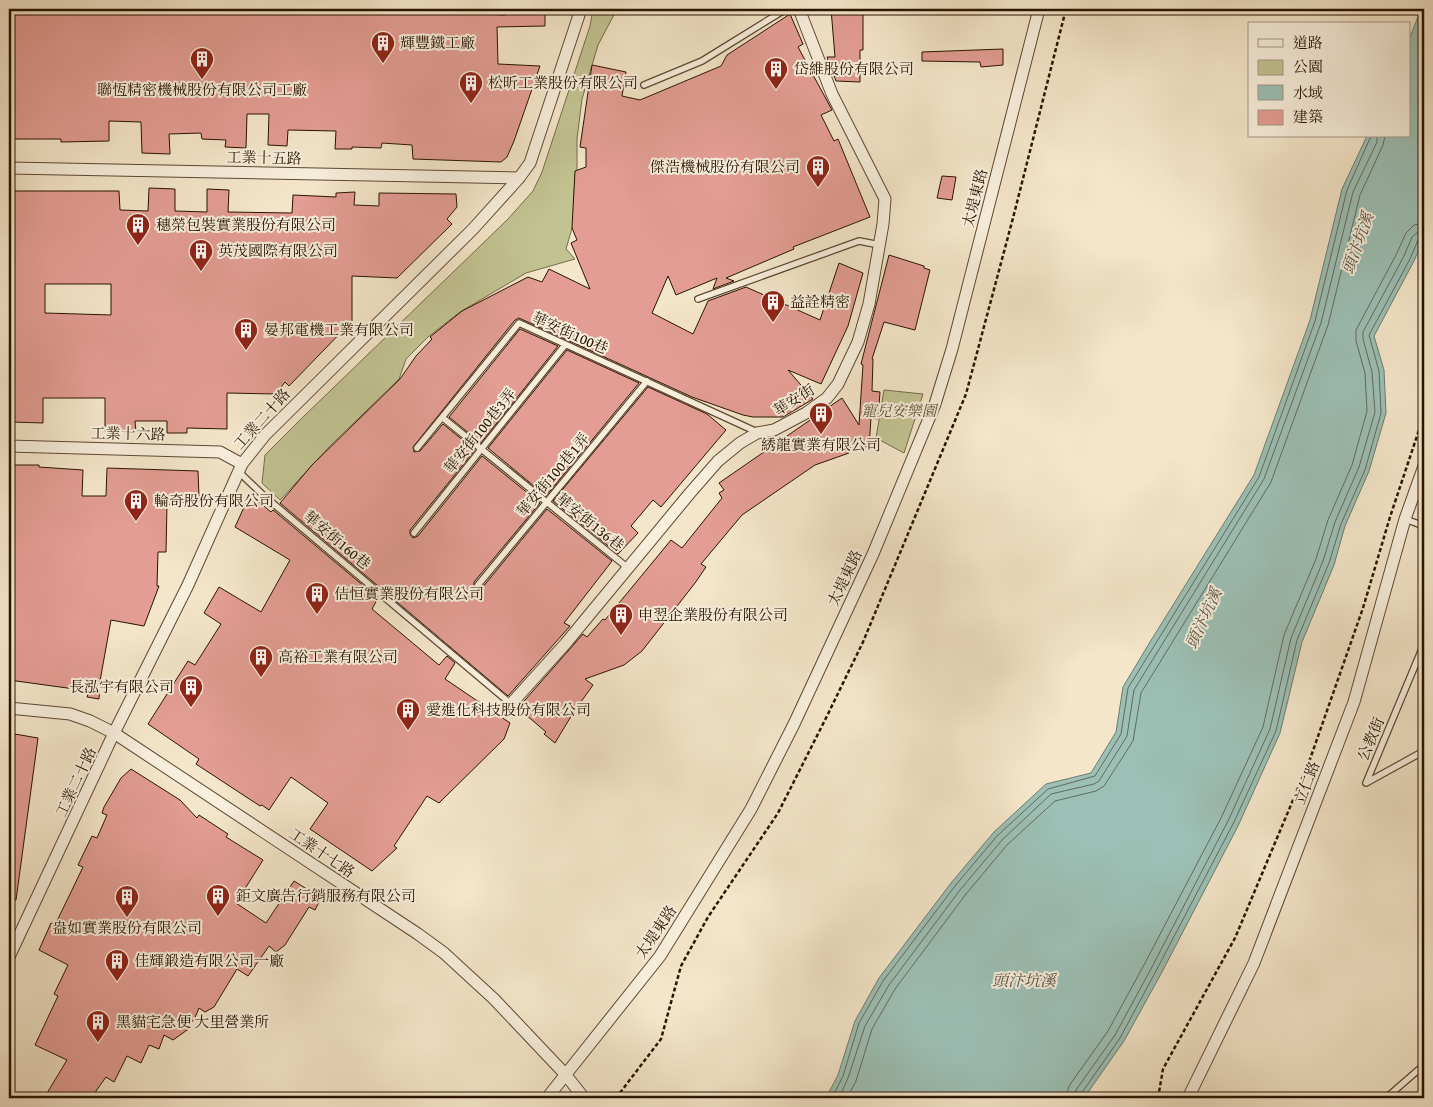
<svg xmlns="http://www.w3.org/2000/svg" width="1433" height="1107" viewBox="0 0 1433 1107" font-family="'Gentium Book Plus','Noto Serif TC',serif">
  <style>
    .green { fill: #c2c392; stroke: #766b4a }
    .water { fill: #9cc0b6; stroke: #6e7b6e }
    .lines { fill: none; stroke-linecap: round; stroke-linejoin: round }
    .shore { stroke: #626a5c; stroke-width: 1 }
    .building { fill: #e39d94; stroke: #291301; fill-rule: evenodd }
    .lane-casing { stroke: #5c4833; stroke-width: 8 }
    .street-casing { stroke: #5c4833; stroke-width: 13 }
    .path { stroke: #291301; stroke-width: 2.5; stroke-dasharray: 4 2.5; stroke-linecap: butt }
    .lane { stroke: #f8efdd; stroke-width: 5.5 }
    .street { stroke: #f8efdd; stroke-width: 11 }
    .labels { text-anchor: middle; stroke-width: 4; stroke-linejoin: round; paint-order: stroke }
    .poi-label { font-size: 15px; fill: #291301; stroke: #f8efdd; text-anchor: start }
    .street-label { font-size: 15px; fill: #291301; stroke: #f8efdd }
    .park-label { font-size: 15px; font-style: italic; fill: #5f5134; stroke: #f8efdd }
    .water-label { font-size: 16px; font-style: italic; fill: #515040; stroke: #f8efdd }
  </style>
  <rect width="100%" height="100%" fill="#f4e6ca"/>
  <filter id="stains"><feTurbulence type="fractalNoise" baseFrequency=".004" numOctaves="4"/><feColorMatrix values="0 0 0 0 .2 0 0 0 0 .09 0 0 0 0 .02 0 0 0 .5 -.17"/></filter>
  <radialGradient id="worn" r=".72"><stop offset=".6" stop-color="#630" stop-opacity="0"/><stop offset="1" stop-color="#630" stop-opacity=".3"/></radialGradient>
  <!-- green -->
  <g class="green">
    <path d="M593,9H617L598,45L582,99L577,139V170L574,193L577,211L566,249L575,259L526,273L460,312L428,337L406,359L399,379L330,446L280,500L262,483L265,455L301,419L507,220L533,191L542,172L590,26Z"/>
    <path d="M884,390L923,394L904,453L876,438Z"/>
  </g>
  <!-- water -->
  <path class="water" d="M1421,9H1424V237L1414,261L1374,336L1384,370L1386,413L1369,471L1345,526L1334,565L1302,642L1280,733L1238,826L1162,972L1124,1041L1084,1098H826L838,1075L855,1021L879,978L951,883L994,832L1046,784L1091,773L1116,732L1123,687L1150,642L1254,475L1310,320L1342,189L1367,136H1409V40Z"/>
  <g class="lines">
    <!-- shore -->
    <g class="shore">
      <path d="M832,1098L843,1076L859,1023L883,981L955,886L997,836L1048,789L1095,776L1121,734L1128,688L1259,477L1315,321L1347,190L1371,136"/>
      <path d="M839,1098L848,1078L865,1026L889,985L960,890L1002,840L1051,794L1094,784L1099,781L1127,736L1134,690L1264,479L1321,323L1353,192L1377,142V136"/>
      <path d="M847,1098L856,1081L872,1029L895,989L966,894L1007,845L1055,801L1096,791L1104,786L1133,741L1141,693L1271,482L1328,325L1360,195L1383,145L1385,136"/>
      <path d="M1066,1098L1069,1086L1108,1031L1145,963L1221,818L1263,727L1284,635L1316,559L1328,520L1352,465L1367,411L1365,373L1356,341V330L1397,253L1406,233L1414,225L1424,223"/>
      <path d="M1074,1098L1076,1090L1115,1035L1152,967L1228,821L1270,729L1291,638L1323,561L1335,522L1359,467L1375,412L1372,372L1363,339V332L1404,256L1412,237L1418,232L1424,231"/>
      <path d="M1080,1098L1081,1094L1120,1038L1157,969L1233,824L1276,731L1297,640L1329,563L1341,524L1365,470L1381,413L1379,371L1369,335L1410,259L1418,240L1424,237"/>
    </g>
  </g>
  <!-- building -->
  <g class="building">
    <path d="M9,9H410V11L505,15V9H545V26L497,27L498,64L540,66L514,141L507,157L501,162L413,159L412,145L382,143L381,148L352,147V149H335L336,131L288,130L287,146L268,145L269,114H247L246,148L225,147L226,140L202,139L201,133L169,134L170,154L142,153L141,122L109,121V141L61,142V139H9Z"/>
    <path d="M831,9H863V50H860V82L836,81L827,57H835Z"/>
    <path d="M790,14L803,44L798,47L832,110L821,115L834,141L838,139L870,217L793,247L794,249L726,278L734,281L713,289L717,278L676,295L668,276L652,313L693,334L708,301L746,287L820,320L839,263L863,273L848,326L821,384L788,370L813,399L783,417H753L743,415L692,397L519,318L515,320L413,447L414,452L420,451L443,424L475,450L410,530V534L413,538L418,536L482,456L540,503L474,582V586L475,589L482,588L547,509L612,561L564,623L570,626L508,696L280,503L312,465L400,379L416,356L432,339L430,337L462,311L528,277L542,282L549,269L590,289L571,243L577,240L572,228L575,171L586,167V148L580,147L592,65L626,72L622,96L640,100L721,66L727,55Z"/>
    <path d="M1003,49V65L981,67L980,62L922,61V52Z"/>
    <path d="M942,176L956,177L952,200L937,198Z"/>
    <path d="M149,188L175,189V211L207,212V189L229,190L228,212L292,213L293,195L336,197V193L355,192L354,205L379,206V193L456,194L457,207L447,219L452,224L397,278L352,276V321L289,386L285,382L276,394L227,393V429L187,428V433H167V421H135L136,432L105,431V398H43V423L12,422L13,399H9V191H119L120,210L148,211ZM45,284H111V315L45,313Z"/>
    <path d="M889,255L924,266V268L930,270L915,330L884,322L872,359H873L872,391L880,392L878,419L871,418L869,447L851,445L849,453L815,465L742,515L701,564L706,567L695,583L642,651L624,665L585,679L593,685L573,713L555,743L544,734L546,732L518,708L583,634L587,637L603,619L605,620L671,540L682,548L722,498L719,493L724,490L719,483L842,398L859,425L863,365L861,364Z"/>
    <path d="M520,329L558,346L481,443L449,417Z"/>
    <path d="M567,350L639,383L546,496L488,448Z"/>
    <path d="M648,387L707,414L726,430L661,507L653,500L631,526L638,533L618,554L553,501Z"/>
    <path d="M14,465H39V467L83,470L82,496H106L107,468L198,471L199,497H195L194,501L167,505L166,552H158L157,586H159L144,626L111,620L100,681L99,699L87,697L89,691L9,680V481H13Z"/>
    <path d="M250,494L271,512L273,510L378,598L372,609L439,665L447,656L455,663L445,679L510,723L504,739L439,803L427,796L394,846L397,848L372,871L310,829L328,803L291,777L269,810L262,805L260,806L196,764L199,759L148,724L188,661L195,665L221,624L204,613L219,587L261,612L290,560L235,527Z"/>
    <path d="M9,733L38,738L16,900H9Z"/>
    <path d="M131,769L180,800L197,818L199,815L228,834L226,837L263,860L236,903L266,923L294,881L321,898L315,910L309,907L285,945L276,952L269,946L248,976L237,969L214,1007L205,1012L199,1008L194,1020L185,1026L190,1028L173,1040L164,1035L159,1049L149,1045L141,1063L127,1056L114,1082L106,1077L91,1098H44L67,1060L35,1045L58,996L54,994L68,965L39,950L51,923L55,925L71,892L83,867L78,865L92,836L97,838L107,815L102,813L104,807L121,778Z"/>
  </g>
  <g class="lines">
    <!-- lane casing -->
    <g class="lane-casing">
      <g id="lane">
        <path d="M644,85L702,61L786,9"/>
        <path d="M698,299L859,241L880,245"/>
        <path d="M443,418L628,568"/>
        <path d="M417,448L519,323L757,432"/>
        <path d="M239,472L263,495L511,704"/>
        <path d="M1405,519L1424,526"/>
        <path d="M414,533L565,345"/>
        <path d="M478,585L647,381"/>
        <path d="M1424,644L1366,783L1424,751"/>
        <path d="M1386,1098L1424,1065"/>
      </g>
    </g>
    <!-- street casing -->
    <g class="street-casing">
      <g id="street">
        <path d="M9,168L519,178"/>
        <path d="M9,446L220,452L242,464"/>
        <path d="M511,704L566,643L690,493L718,461L740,443L757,433L774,430L806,413L827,398L838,384L858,342L869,304L883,224L885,199L832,94L799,9"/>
        <path d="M9,708L70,714L90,721L114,733L418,934L444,953L494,999L565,1074L584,1098"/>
        <path d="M9,957L114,733L188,585L242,464L265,435L473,229L519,178L530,163L581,9"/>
        <path d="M547,1098L660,956L751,809L794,724L873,554L935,404L952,349L1039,9"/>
        <path d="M1188,1098L1254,963L1354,702L1405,519L1424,466"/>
      </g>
    </g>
    <!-- path -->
    <g class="path">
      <path d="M616,1098L661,1039L681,966L708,917L778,813L826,718L863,642L939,459L966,394L1013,218L1066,9"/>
      <path d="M1158,1098L1163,1069L1235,938L1309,762L1363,608L1390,517L1424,415"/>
    </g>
    <!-- lane -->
    <use href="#lane" class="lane"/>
    <!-- street -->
    <use href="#street" class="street"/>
  </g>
  <!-- icons -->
  <defs>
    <g id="building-pin" transform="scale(1.25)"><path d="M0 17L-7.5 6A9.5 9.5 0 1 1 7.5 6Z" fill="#8f2418" stroke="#f8efdd"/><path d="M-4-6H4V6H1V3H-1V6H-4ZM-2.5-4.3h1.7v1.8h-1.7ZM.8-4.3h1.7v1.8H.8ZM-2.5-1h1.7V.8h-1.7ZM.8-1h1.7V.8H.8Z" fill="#fff"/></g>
  </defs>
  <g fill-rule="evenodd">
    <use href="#building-pin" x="383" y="43"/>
    <use href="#building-pin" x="202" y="59"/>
    <use href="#building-pin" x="776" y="69"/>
    <use href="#building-pin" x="471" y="83"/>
    <use href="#building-pin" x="818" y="167"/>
    <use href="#building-pin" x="138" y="225"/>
    <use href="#building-pin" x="201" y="251"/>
    <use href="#building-pin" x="773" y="302"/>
    <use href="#building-pin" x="246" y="330"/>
    <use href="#building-pin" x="821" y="414"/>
    <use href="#building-pin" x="136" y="501"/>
    <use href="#building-pin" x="317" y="594"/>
    <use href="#building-pin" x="621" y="615"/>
    <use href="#building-pin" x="261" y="657"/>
    <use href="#building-pin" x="191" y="687"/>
    <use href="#building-pin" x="408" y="710"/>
    <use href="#building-pin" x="218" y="896"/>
    <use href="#building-pin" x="127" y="897"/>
    <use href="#building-pin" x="117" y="961"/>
    <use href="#building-pin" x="98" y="1022"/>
  </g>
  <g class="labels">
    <!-- poi labels -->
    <g class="poi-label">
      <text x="400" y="48">輝豐鐵工廠</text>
      <text x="794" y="74">岱維股份有限公司</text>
      <text x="488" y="88">松昕工業股份有限公司</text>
      <text x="202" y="95" text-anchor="middle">聯恆精密機械股份有限公司工廠</text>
      <text x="800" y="172" text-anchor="end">傑浩機械股份有限公司</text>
      <text x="156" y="230">穗榮包裝實業股份有限公司</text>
      <text x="218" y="256">英茂國際有限公司</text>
      <text x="790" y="307">益詮精密</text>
      <text x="264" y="335">晏邦電機工業有限公司</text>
      <text x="821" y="450" text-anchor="middle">綉龍實業有限公司</text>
      <text x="154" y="506">輪奇股份有限公司</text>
      <text x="334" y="599">佶恒實業股份有限公司</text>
      <text x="638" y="620">申翌企業股份有限公司</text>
      <text x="278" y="662">高裕工業有限公司</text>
      <text x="174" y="692" text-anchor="end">長泓宇有限公司</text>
      <text x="426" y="715">愛進化科技股份有限公司</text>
      <text x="236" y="901">鉅文廣告行銷服務有限公司</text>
      <text x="127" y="933" text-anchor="middle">盎如實業股份有限公司</text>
      <text x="134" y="966">佳輝鍛造有限公司一廠</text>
      <text x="116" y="1027">黑貓宅急便 大里營業所</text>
    </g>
    <!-- street labels -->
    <g class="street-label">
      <text transform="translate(264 158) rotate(1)" y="5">工業十五路</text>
      <text transform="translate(975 198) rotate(-76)" y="5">太堤東路</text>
      <text transform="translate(570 333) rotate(24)" y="5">華安街100巷</text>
      <text transform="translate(794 400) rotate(-32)" y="5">華安街</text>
      <text transform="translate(262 419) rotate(-48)" y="5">工業二十路</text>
      <text transform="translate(480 431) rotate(-51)" y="5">華安街100巷3弄</text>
      <text transform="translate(128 434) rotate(1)" y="5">工業十六路</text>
      <text transform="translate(553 475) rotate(-50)" y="5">華安街100巷1弄</text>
      <text transform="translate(590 522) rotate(39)" y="5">華安街136巷</text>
      <text transform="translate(337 540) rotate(40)" y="5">華安街160巷</text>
      <text transform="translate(845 578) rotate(-65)" y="5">太堤東路</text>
      <text transform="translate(1371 739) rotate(-67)" y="5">公教街</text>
      <text transform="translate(76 782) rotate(-65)" y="5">工業二十路</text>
      <text transform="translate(1307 783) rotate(-69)" y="5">立仁路</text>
      <text transform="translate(322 853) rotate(34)" y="5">工業十七路</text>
      <text transform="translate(656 932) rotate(-56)" y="5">太堤東路</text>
    </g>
    <!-- park labels -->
    <g class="park-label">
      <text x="899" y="416">寵兒安樂園</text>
    </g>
    <!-- water labels -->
    <g class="water-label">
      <text transform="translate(1357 243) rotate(-70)" y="6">頭汴坑溪</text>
      <text transform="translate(1203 618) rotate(-65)" y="6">頭汴坑溪</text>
      <text x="1024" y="986">頭汴坑溪</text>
    </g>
  </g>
  <!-- margin -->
  <rect width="1433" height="1107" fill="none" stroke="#f4e6ca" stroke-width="30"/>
  <rect x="10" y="10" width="1413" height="1087" fill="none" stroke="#291301" stroke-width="2.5"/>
  <rect x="15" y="15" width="1403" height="1077" fill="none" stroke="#291301"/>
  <!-- legend -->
  <rect x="1248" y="22" width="162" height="115" fill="#f8efdd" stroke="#a59785"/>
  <rect x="1258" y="39" width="25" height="8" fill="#f8efdd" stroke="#a59785"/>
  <text x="1293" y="48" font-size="15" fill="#291301">道路</text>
  <rect x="1258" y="60" width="25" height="15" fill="#c2c392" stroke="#a59785"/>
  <text x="1293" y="72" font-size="15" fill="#291301">公園</text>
  <rect x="1258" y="85" width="25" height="15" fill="#9cc0b6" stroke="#a59785"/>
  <text x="1293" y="98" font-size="15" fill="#291301">水域</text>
  <rect x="1258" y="110" width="25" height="15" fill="#e39d94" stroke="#a59785"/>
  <text x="1293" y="122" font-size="15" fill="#291301">建築</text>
  <rect width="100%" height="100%" filter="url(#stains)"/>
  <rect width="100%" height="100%" fill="url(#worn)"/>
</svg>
